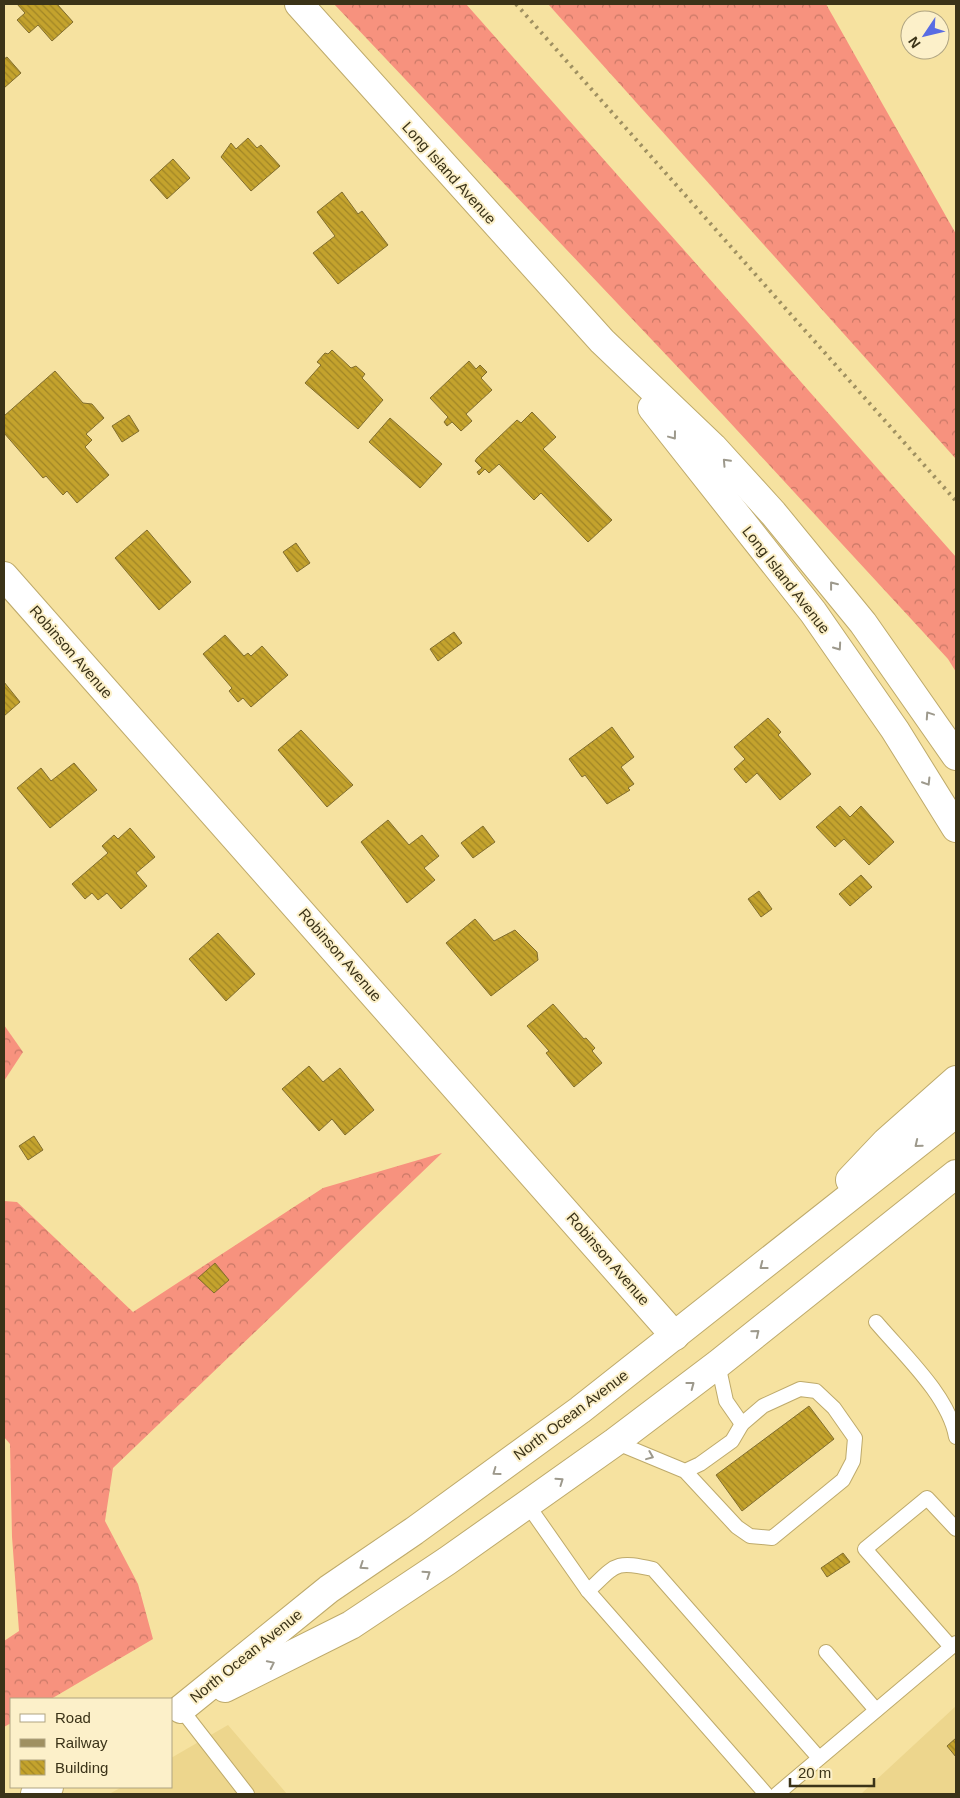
<svg xmlns="http://www.w3.org/2000/svg" width="960" height="1798" viewBox="0 0 960 1798" font-family="Helvetica,sans-serif">
  <style>
    .built { fill: #edd68d }
    .forest { fill: url(#forest-crowns) }
    .building { fill: url(#building-back-hatch); stroke: #816d2e }
    .lines { fill: none; stroke-linecap: round; stroke-linejoin: round }
    .lane-casing { stroke: #beaa6b; stroke-width: 16 }
    .street-casing { stroke: #beaa6b; stroke-width: 30 }
    .secondary-casing { stroke: #beaa6b; stroke-width: 30 }
    .lane { stroke: #fff; stroke-width: 14 }
    .street { stroke: #fff; stroke-width: 28 }
    .secondary { stroke: #fff; stroke-width: 28 }
    .rail { stroke: #9f9061; stroke-width: 4; stroke-dasharray: 2.5 5; stroke-linecap: butt }
    .oneway { stroke: #9d998c }
    .labels { text-anchor: middle; stroke-width: 4; stroke-linejoin: round; paint-order: stroke }
    .street-label { font-size: 15px; fill: #3b3318; stroke: #fcf0c9 }
  </style>
  <defs>
    <pattern id="forest-crowns" width="20" height="18" patternUnits="userSpaceOnUse" patternTransform="scale(1.25)"><rect width="20" height="18" fill="#f7927e"/><path d="M2 6a3 3 0 1 1 6 0M12 15a3 3 0 1 1 6 0" fill="none" stroke="#c97866"/></pattern>
    <pattern id="building-back-hatch" width="6" height="6" patternUnits="userSpaceOnUse" patternTransform="scale(1.25)"><rect width="6" height="6" fill="#c4a32d"/><path d="M-1 5l2 2M0 0l6 6M5-1l2 2" fill="none" stroke="#a08525"/></pattern>
  </defs>
  <rect width="100%" height="100%" fill="#f6e2a0"/>
  <!-- built -->
  <g class="built">
    <path d="M956,1706V1794H861Z"/>
    <path d="M228,1725L287,1794H109L122,1787H171V1758Z"/>
  </g>
  <!-- forest -->
  <g class="forest">
    <path d="M334,4H466L956,557V672L948,659L724,416Z"/>
    <path d="M548,4H826L956,234V459Z"/>
    <path d="M4,1025L23,1052L4,1081Z"/>
    <path d="M442,1153L113,1468L105,1521L138,1584L153,1639L51,1699H11V1723L4,1727V1641L19,1631L12,1537L10,1444L4,1437V1201L17,1202L133,1312L323,1188Z"/>
  </g>
  <!-- building -->
  <g class="building">
    <path d="M17,4H57L73,22L52,41L38,25L29,33L17,20L25,13Z"/>
    <path d="M7,57L21,73L4,88V59Z"/>
    <path d="M248,138L257,148L261,145L280,166L251,191L221,157L231,143L236,149Z"/>
    <path d="M173,159L190,178L167,199L150,180Z"/>
    <path d="M342,192L358,214L362,211L388,245L338,284L313,253L335,236L317,212Z"/>
    <path d="M332,350L351,368L356,366L365,374L362,378L383,400L358,429L305,383L321,365L317,362L325,353L328,354Z"/>
    <path d="M469,361L476,369L480,365L487,372L481,378L492,390L466,414L472,421L461,431L452,422L447,426L444,422L448,417L430,398Z"/>
    <path d="M55,371L83,403L92,404L104,418L86,434L92,440L85,447L109,475L77,503L67,491L63,495L46,476L43,478L4,433V416Z"/>
    <path d="M532,412L556,437L543,449L612,520L588,542L541,493L534,500L499,464L489,473L485,469L479,475L477,472L482,468L475,461L477,458L517,420L521,423Z"/>
    <path d="M129,415L139,431L122,442L112,426Z"/>
    <path d="M390,418L442,464L420,488L369,442Z"/>
    <path d="M147,530L191,582L159,610L115,558Z"/>
    <path d="M296,543L310,563L297,572L283,552Z"/>
    <path d="M454,632L462,643L438,661L430,649Z"/>
    <path d="M225,635L244,656L248,653L251,656L262,646L288,675L251,707L243,698L238,702L229,691L232,688L203,654Z"/>
    <path d="M4,682L20,702L4,716Z"/>
    <path d="M768,718L781,732L778,735L811,774L780,800L757,773L746,783L734,769L745,759L734,747Z"/>
    <path d="M612,727L634,757L621,767L634,784L628,788L630,790L607,804L585,775L582,777L569,759Z"/>
    <path d="M301,730L353,785L327,807L278,750Z"/>
    <path d="M74,763L97,790L50,828L17,788L41,768L51,781Z"/>
    <path d="M840,806L850,817L861,806L894,842L869,865L844,839L835,847L816,827Z"/>
    <path d="M388,820L409,845L422,835L439,856L424,868L435,880L407,903L361,842Z"/>
    <path d="M483,826L495,842L473,858L461,843Z"/>
    <path d="M130,828L155,857L136,873L147,886L121,909L107,893L98,900L92,893L85,899L72,884L108,853L102,846L114,835L118,839Z"/>
    <path d="M861,875L872,887L850,906L839,894Z"/>
    <path d="M759,891L772,909L761,917L748,899Z"/>
    <path d="M475,919L494,941L515,930L537,952L538,960L491,996L446,943Z"/>
    <path d="M218,933L255,974L226,1001L189,959Z"/>
    <path d="M553,1004L584,1039L586,1038L595,1048L592,1051L602,1063L574,1087L546,1053L549,1051L527,1026Z"/>
    <path d="M309,1066L323,1082L340,1068L374,1110L345,1135L332,1119L319,1131L282,1089Z"/>
    <path d="M34,1136L43,1150L28,1160L19,1146Z"/>
    <path d="M215,1263L229,1280L214,1293L198,1278Z"/>
    <path d="M809,1406L834,1439L742,1511L716,1475Z"/>
    <path d="M843,1553L850,1562L827,1577L821,1568Z"/>
    <path d="M956,1738V1757L947,1746Z"/>
  </g>
  <g class="lines">
    <!-- lane casing -->
    <g class="lane-casing">
      <g id="lane">
        <path d="M876,1322C903,1354 949,1396 956,1437"/>
        <path d="M718,1364L726,1401L742,1424"/>
        <path d="M615,1442L685,1471L737,1527L750,1536L772,1538L843,1480L853,1461L855,1438L834,1408L816,1391L800,1389L763,1406L742,1424L732,1441L700,1464L685,1471"/>
        <path d="M527,1504L588,1591L766,1794"/>
        <path d="M588,1591C616,1565 614,1560 653,1569L819,1758"/>
        <path d="M951,1647L865,1549L927,1498L956,1529"/>
        <path d="M826,1652L876,1710"/>
        <path d="M181,1709L247,1794"/>
        <path d="M777,1794L956,1643"/>
      </g>
    </g>
    <!-- street casing -->
    <g class="street-casing">
      <path id="street" d="M4,576L675,1336"/>
    </g>
    <!-- secondary casing -->
    <g class="secondary-casing">
      <g id="secondary">
        <path d="M299,4L602,341L713,447L773,513L863,623L956,756"/>
        <path d="M652,408L813,612L895,730L956,828"/>
        <path d="M850,1180L886,1142L956,1080"/>
        <path d="M225,1688L351,1625L447,1561L615,1442L718,1364L956,1174"/>
        <path d="M181,1709L329,1589L414,1531L580,1410L956,1113"/>
        <path d="M35,1794L49,1787"/>
      </g>
    </g>
    <!-- lane -->
    <use href="#lane" class="lane"/>
    <!-- street -->
    <use href="#street" class="street"/>
    <!-- secondary -->
    <use href="#secondary" class="secondary"/>
    <!-- rail -->
    <path class="rail" d="M516,4L956,501"/>
  </g>
  <!-- one-way arrows -->
  <defs><path id="oneway-chevron" d="M-2-3.5L2.5 0L-2 3.5" fill="none" stroke-width="1.6" stroke-linecap="round" stroke-linejoin="round" transform="scale(1.25)"/></defs>
  <g class="oneway">
    <use href="#oneway-chevron" transform="translate(673 436) rotate(53)"/>
    <use href="#oneway-chevron" transform="translate(726 462) rotate(-133)"/>
    <use href="#oneway-chevron" transform="translate(833 585) rotate(-128)"/>
    <use href="#oneway-chevron" transform="translate(838 647) rotate(55)"/>
    <use href="#oneway-chevron" transform="translate(929 715) rotate(-124)"/>
    <use href="#oneway-chevron" transform="translate(927 782) rotate(58)"/>
    <use href="#oneway-chevron" transform="translate(918 1144) rotate(141)"/>
    <use href="#oneway-chevron" transform="translate(763 1266) rotate(142)"/>
    <use href="#oneway-chevron" transform="translate(756 1333) rotate(-39)"/>
    <use href="#oneway-chevron" transform="translate(691 1385) rotate(-37)"/>
    <use href="#oneway-chevron" transform="translate(650 1456) rotate(22)"/>
    <use href="#oneway-chevron" transform="translate(496 1472) rotate(144)"/>
    <use href="#oneway-chevron" transform="translate(560 1481) rotate(-35)"/>
    <use href="#oneway-chevron" transform="translate(363 1566) rotate(146)"/>
    <use href="#oneway-chevron" transform="translate(427 1574) rotate(-34)"/>
    <use href="#oneway-chevron" transform="translate(271 1664) rotate(-26)"/>
  </g>
  <g class="labels">
    <!-- street labels -->
    <g class="street-label">
      <text transform="translate(449 173) rotate(48)" y="5">Long Island Avenue</text>
      <text transform="translate(786 580) rotate(52)" y="5">Long Island Avenue</text>
      <text transform="translate(71 652) rotate(49)" y="5">Robinson Avenue</text>
      <text transform="translate(340 955) rotate(49)" y="5">Robinson Avenue</text>
      <text transform="translate(608 1259) rotate(49)" y="5">Robinson Avenue</text>
      <text transform="translate(571 1415) rotate(-37)" y="5">North Ocean Avenue</text>
      <text transform="translate(246 1656) rotate(-39)" y="5">North Ocean Avenue</text>
    </g>
  </g>
  <!-- border -->
  <rect width="960" height="1798" fill="none" stroke="#3b3318" stroke-width="10"/>
  <!-- legend -->
  <rect x="10" y="1698" width="162" height="90" fill="#fcf0c9" stroke="#afa482"/>
  <rect x="20" y="1714" width="25" height="8" fill="#ffffff" stroke="#afa482"/>
  <text x="55" y="1723" font-size="15" fill="#3b3318">Road</text>
  <rect x="20" y="1739" width="25" height="8" fill="#9f9061" stroke="#afa482"/>
  <text x="55" y="1748" font-size="15" fill="#3b3318">Railway</text>
  <rect x="20" y="1760" width="25" height="15" fill="url(#building-back-hatch)" stroke="#afa482"/>
  <text x="55" y="1773" font-size="15" fill="#3b3318">Building</text>
  <!-- north arrow -->
  <g transform="translate(925 35) rotate(235)"><circle r="24" fill="#fcf0c9" stroke="#afa482"/>
  <path d="M0-4L9 19L0 12L-9 19Z" fill="#596ce3"/>
  <text y="-8" font-size="14" font-weight="bold" text-anchor="middle" fill="#3b3318">N</text>
  </g>
  <!-- scale -->
  <path d="M790 1778v8h84v-8" fill="none" stroke="#3b3318" stroke-width="2.5"/>
  <text x="798" y="1778" font-size="15" fill="#3b3318" stroke="#fcf0c9" stroke-width="4" paint-order="stroke">20 m</text>
</svg>
